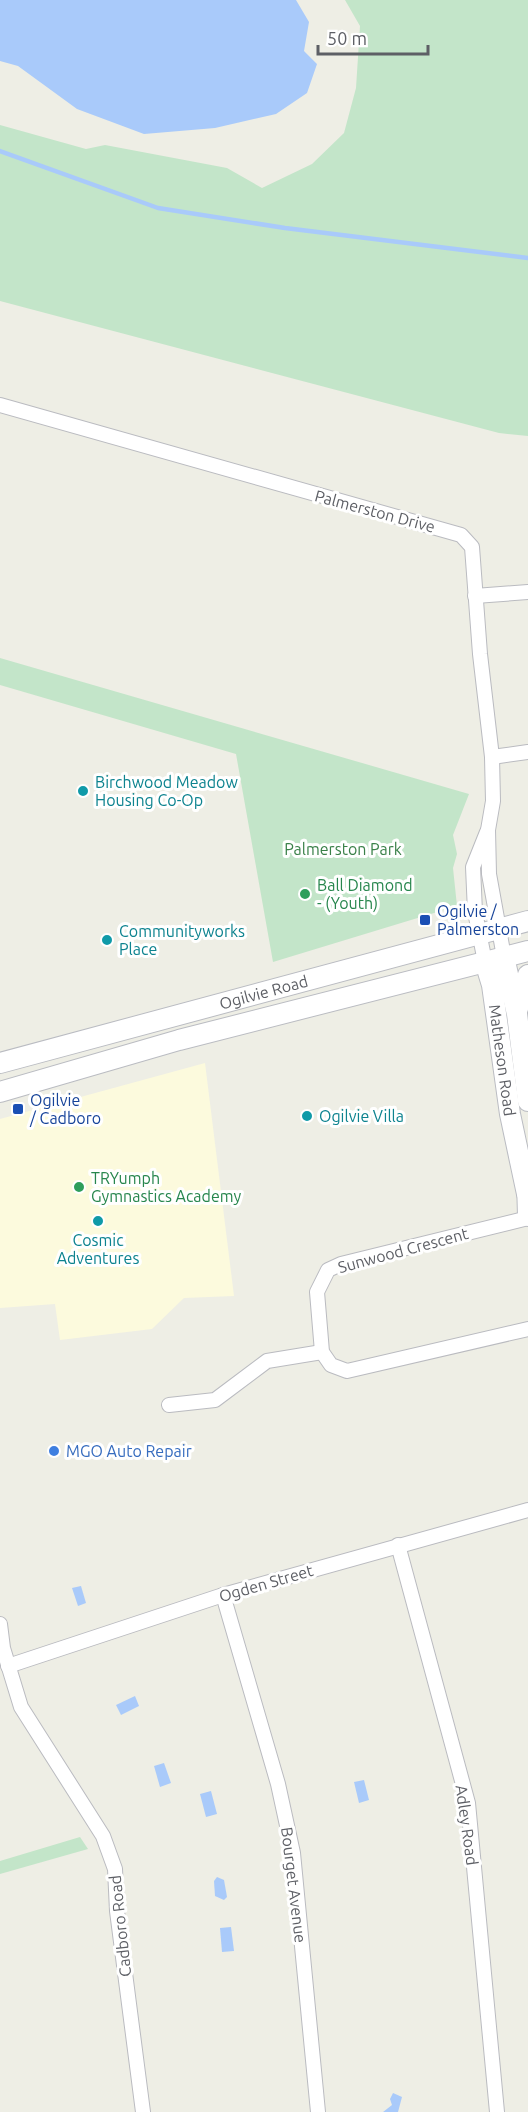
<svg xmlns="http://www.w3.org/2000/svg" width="528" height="2112" viewBox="0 0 528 2112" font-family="Ubuntu,sans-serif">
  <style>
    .commercial { fill: #fcfadd }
    .green { fill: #c3e5c9 }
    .water { fill: #a9cafa }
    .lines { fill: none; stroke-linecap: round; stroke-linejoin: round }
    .stream { stroke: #a9cafa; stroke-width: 4.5 }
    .street-casing { stroke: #babbc0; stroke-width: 16 }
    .secondary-casing { stroke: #babcc2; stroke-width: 22 }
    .street { stroke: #fff; stroke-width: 14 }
    .secondary { stroke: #fff; stroke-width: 20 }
    .culture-dot { fill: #0f9aa8; stroke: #fff; stroke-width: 2 }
    .leisure-dot { fill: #2e9e5b; stroke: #fff; stroke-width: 2 }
    .transit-dot { fill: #1a4fb4; stroke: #fff; stroke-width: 2 }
    .shop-dot { fill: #3f7fe0; stroke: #fff; stroke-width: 2 }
    .labels { text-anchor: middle; stroke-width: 6; stroke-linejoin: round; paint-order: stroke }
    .street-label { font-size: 16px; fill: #5d5f65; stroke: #fff }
    .culture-label { font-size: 16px; fill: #0d838f; stroke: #fff; text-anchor: start }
    .park-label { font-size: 16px; fill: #398048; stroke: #fff }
    .leisure-label { font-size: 16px; fill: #27864d; stroke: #fff; text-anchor: start }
    .transit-label { font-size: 16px; fill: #164399; stroke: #fff; text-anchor: start }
    .shop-label { font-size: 16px; fill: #366cbe; stroke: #fff; text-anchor: start }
  </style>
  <rect width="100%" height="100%" fill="#eeeee5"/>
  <!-- commercial -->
  <path class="commercial" d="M205,1063L234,1296L184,1298L152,1329L60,1340L55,1304L0,1308V1119Z"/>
  <!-- green -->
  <g class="green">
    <path d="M345,0H528V436L499,433L0,301V125L86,149L105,145L227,168L262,188L312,164L344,133L356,88L360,26Z"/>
    <path d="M0,658L469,794L453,835L457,854L453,868L457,906L273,962L236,754L0,685Z"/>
    <path d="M80,1837L88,1849L0,1874V1861Z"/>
  </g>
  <!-- water -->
  <g class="water">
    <path d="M0,0H296L309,22L304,51L317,64L307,93L276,114L215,128L144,134L77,109L18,66L0,61Z"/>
    <path d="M81,1586L86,1603L78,1606L72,1588Z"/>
    <path d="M135,1696L139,1706L121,1715L116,1705Z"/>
    <path d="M164,1763L171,1783L160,1787L154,1766Z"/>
    <path d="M364,1780L369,1800L359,1803L354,1782Z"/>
    <path d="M211,1791L217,1814L206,1817L200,1794Z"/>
    <path d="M217,1877L224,1880L227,1897L224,1900L215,1896L214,1881Z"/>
    <path d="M231,1927L234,1951L222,1952L220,1928Z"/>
    <path d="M393,2093L402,2097L398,2112H383L392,2105L390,2099Z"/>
  </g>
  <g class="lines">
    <!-- stream -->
    <path class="stream" d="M0,151L158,208L285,228L528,258"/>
    <!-- street casing -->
    <g class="street-casing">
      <g id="street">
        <path d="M0,405L461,535L472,547L480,654L492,757L493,801L488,830L489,874L504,957"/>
        <path d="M475,596L528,592"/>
        <path d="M492,757L528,752"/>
        <path d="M485,962L475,912L473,867L487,832"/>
        <path d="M528,1218L341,1264L328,1270L317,1292L322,1352L331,1365L347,1371L528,1329"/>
        <path d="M169,1405L215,1400L267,1361L322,1352"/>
        <path d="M398,1545L468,1803L497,2112"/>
        <path d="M223,1595L278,1784L293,1853L318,2112"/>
        <path d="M0,1624L3,1648L21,1707L103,1836L115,1869L117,1911L143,2112"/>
        <path d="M8,1666L223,1595L528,1510"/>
      </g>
    </g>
    <!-- secondary casing -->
    <g class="secondary-casing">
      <g id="secondary">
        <path d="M504,957L517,1014L528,1101"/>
        <path id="s1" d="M485,962L492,985L510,1114L527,1194"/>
        <path d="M518,1008L528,975"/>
        <path id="s2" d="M0,1063L528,921"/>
        <path d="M0,1092L179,1040L528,951"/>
        <path d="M527,1181L528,1216"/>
      </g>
    </g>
    <!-- street -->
    <use href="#street" class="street"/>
    <!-- secondary -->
    <use href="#secondary" class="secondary"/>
  </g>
  <!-- markers -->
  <g class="culture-dot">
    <circle cx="83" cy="791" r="6"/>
    <circle cx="107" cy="940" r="6"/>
    <circle cx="307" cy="1116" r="6"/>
    <circle cx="98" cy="1221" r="6"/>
  </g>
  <g class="leisure-dot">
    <circle cx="305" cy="894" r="6"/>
    <circle cx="79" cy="1187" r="6"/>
  </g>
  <g class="transit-dot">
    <rect x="419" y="914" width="12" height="12" rx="3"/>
    <rect x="12" y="1103" width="12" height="12" rx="3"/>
  </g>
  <circle class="shop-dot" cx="54" cy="1451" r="6"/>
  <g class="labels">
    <!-- street labels -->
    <g class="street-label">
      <text transform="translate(375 511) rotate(15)" y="6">Palmerston Drive</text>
      <text dy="6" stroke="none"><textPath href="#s2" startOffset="273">Ogilvie Road</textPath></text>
      <text dy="6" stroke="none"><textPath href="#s1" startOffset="100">Matheson Road</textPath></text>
      <text transform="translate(403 1250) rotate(-15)" y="6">Sunwood Crescent</text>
      <text transform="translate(266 1583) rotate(-16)" y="6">Ogden Street</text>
      <text transform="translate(467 1825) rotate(82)" y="6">Adley Road</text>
      <text transform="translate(294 1885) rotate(83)" y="6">Bourget Avenue</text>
      <text transform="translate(120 1926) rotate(-96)" y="6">Cadboro Road</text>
    </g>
    <!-- culture labels -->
    <g class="culture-label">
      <text x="95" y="788">Birchwood Meadow<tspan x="95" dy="18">Housing Co-Op</tspan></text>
      <text x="119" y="937">Communityworks<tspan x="119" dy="18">Place</tspan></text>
      <text x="319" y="1122">Ogilvie Villa</text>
      <text x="98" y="1246" text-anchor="middle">Cosmic<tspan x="98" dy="18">Adventures</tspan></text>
    </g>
    <!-- park labels -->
    <g class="park-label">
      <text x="343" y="855">Palmerston Park</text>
    </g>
    <!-- leisure labels -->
    <g class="leisure-label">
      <text x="317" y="891">Ball Diamond<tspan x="317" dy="18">- (Youth)</tspan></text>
      <text x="91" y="1184">TRYumph<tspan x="91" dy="18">Gymnastics Academy</tspan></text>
    </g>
    <!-- transit labels -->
    <g class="transit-label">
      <text x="437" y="917">Ogilvie /<tspan x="437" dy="18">Palmerston</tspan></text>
      <text x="30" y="1106">Ogilvie<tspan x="30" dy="18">/ Cadboro</tspan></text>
    </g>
    <!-- shop labels -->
    <g class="shop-label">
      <text x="66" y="1457">MGO Auto Repair</text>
    </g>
  </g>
  <!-- scale -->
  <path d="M318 45v9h110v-9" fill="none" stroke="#5d5f65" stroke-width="3"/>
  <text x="327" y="45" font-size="18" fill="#5d5f65" stroke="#ffffff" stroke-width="4.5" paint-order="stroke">50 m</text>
</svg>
